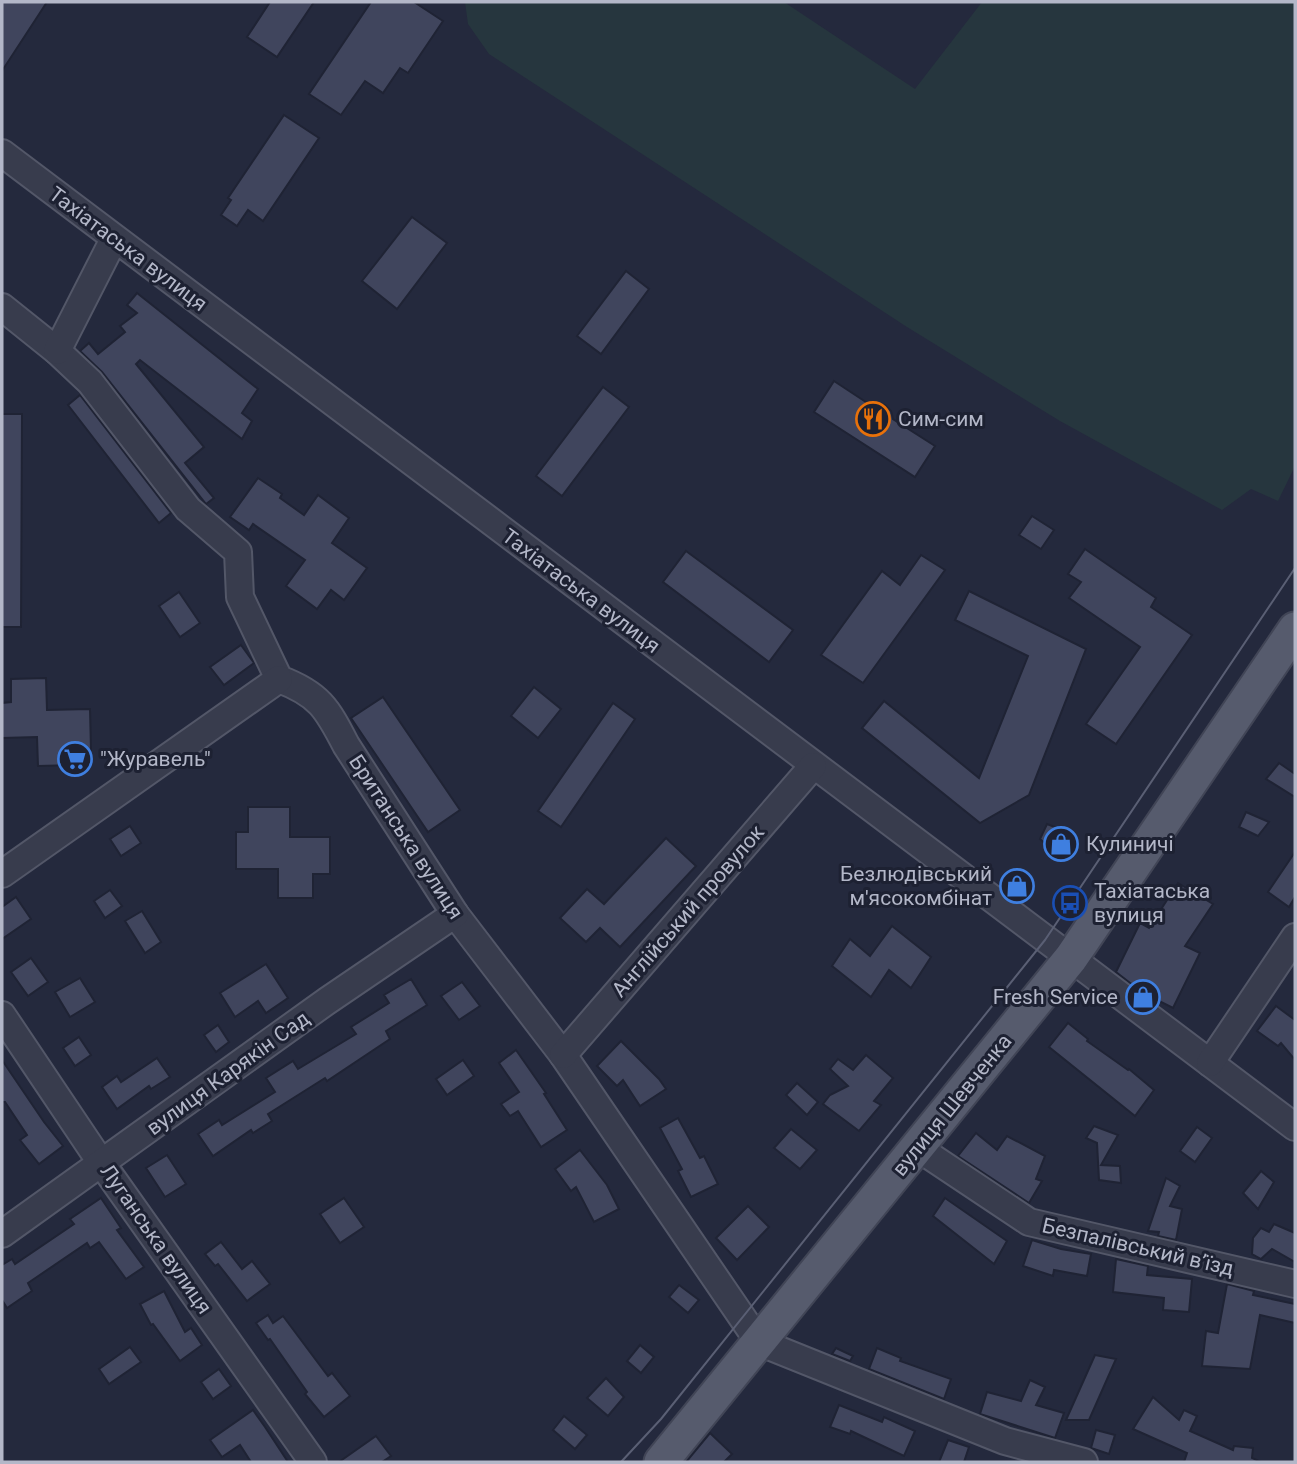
<svg xmlns="http://www.w3.org/2000/svg" width="1297" height="1464" viewBox="0 0 1297 1464" font-family="Roboto,sans-serif">
  <style>
    .green { fill: #26363e }
    .building { fill: #40455d; stroke: #1f2334; stroke-width: 2 }
    .lines { fill: none; stroke-linecap: round; stroke-linejoin: round }
    .minor-casing { stroke: #535768; stroke-width: 30 }
    .major-casing { stroke: #414556; stroke-width: 37 }
    .minor { stroke: #383c4d; stroke-width: 26 }
    .major { stroke: #565b6d; stroke-width: 33 }
    .tram { stroke: #5a5f74; stroke-width: 2 }
    .labels { text-anchor: middle; stroke-width: 6; stroke-linejoin: round; paint-order: stroke }
    .street-label { font-size: 21px; fill: #b3b7c8; stroke: #1d2132 }
    .poi-label { font-size: 21px; fill: #b3b7c8; stroke: #1d2132; text-anchor: start }
  </style>
  <rect width="100%" height="100%" fill="#24293d"/>
  <!-- green -->
  <path class="green" d="M465,2H784L915,89L982,2H1295V466L1278,501L1251,489L1222,510L1060,421L907,327L489,54L468,24Z"/>
  <!-- building -->
  <g class="building">
    <path d="M2,2H47L2,71Z"/>
    <path d="M270,2H314L277,57L247,37Z"/>
    <path d="M371,2H414L443,21L408,73L400,68L383,93L365,81L341,115L309,94Z"/>
    <path d="M284,115L319,138L263,221L248,210L237,226L221,215L231,200L228,198Z"/>
    <path d="M412,217L447,243L397,309L362,281Z"/>
    <path d="M626,271L649,289L601,354L577,336Z"/>
    <path d="M137,293L258,389L242,413L252,421L242,439L140,360L136,364L204,447L185,463L214,498L206,504L102,372L80,351L89,343L98,354L125,332L120,326L137,313L127,305Z"/>
    <path d="M834,381L869,404L885,405L891,411L893,419L935,446L915,477L814,412Z"/>
    <path d="M603,387L629,407L562,496L536,476Z"/>
    <path d="M80,395L171,513L159,523L68,405Z"/>
    <path d="M2,414H22L21,627H2Z"/>
    <path d="M258,478L282,494L280,498L304,515L318,495L349,518L332,543L367,568L344,600L331,590L317,609L286,586L305,560L253,524L249,530L230,517Z"/>
    <path d="M1032,516L1054,530L1041,549L1019,535Z"/>
    <path d="M1085,549L1156,598L1151,607L1192,635L1116,744L1086,724L1140,647L1069,598L1081,582L1068,574Z"/>
    <path d="M686,551L793,630L769,662L663,582Z"/>
    <path d="M921,555L945,570L863,683L821,655L882,571L900,585Z"/>
    <path d="M969,591L1086,649L1029,795L980,823L862,728L884,701L979,778L1028,656L955,620Z"/>
    <path d="M179,592L200,623L180,637L159,606Z"/>
    <path d="M241,645L254,663L224,685L210,667Z"/>
    <path d="M46,678L47,710L90,709L91,750H76L77,765L38,766L37,737L2,738V703L11,702V679Z"/>
    <path d="M534,687L561,709L538,738L511,716Z"/>
    <path d="M383,697L460,810L428,832L351,718Z"/>
    <path d="M613,703L635,719L561,827L538,811Z"/>
    <path d="M1279,763L1295,774V797L1266,779Z"/>
    <path d="M248,807H290V837H330V874H313V898H278V869H236V832H248Z"/>
    <path d="M1246,812L1269,822L1258,836L1239,827Z"/>
    <path d="M1047,824L1070,833L1054,851L1040,839Z"/>
    <path d="M130,826L141,843L121,856L110,839Z"/>
    <path d="M666,838L696,866L620,947L600,928L586,942L560,918L587,889L604,904Z"/>
    <path d="M1295,852V897L1289,907L1268,892Z"/>
    <path d="M1178,883L1213,904L1185,946L1200,953L1173,1008L1143,993L1116,972L1140,923L1149,928Z"/>
    <path d="M110,890L122,906L105,918L94,901Z"/>
    <path d="M16,897L31,919L2,939V907Z"/>
    <path d="M142,911L161,942L145,953L125,921Z"/>
    <path d="M892,926L931,957L911,988L889,970L871,997L832,966L850,939L870,956Z"/>
    <path d="M31,958L48,982L28,996L11,972Z"/>
    <path d="M266,964L288,998L266,1013L258,1001L235,1017L220,993Z"/>
    <path d="M80,978L95,1002L70,1017L55,992Z"/>
    <path d="M411,979L427,1005L386,1031L390,1039L327,1081L325,1078L268,1114L272,1121L253,1133L251,1130L213,1156L198,1134L219,1120L222,1125L275,1092L266,1078L293,1061L298,1069L356,1034L351,1027L389,1003L384,995Z"/>
    <path d="M462,982L480,1006L459,1020L441,996Z"/>
    <path d="M1276,1006L1295,1020V1060L1281,1043L1278,1046L1257,1031Z"/>
    <path d="M1068,1023L1088,1039L1087,1041L1128,1070L1129,1069L1154,1090L1135,1116L1049,1047Z"/>
    <path d="M218,1025L229,1042L216,1052L204,1035Z"/>
    <path d="M79,1037L91,1055L75,1066L63,1048Z"/>
    <path d="M621,1041L659,1079L666,1089L640,1106L623,1080L617,1086L597,1066Z"/>
    <path d="M516,1050L546,1093L544,1094L567,1130L541,1147L518,1111L510,1116L501,1104L519,1092L499,1063Z"/>
    <path d="M866,1055L893,1078L874,1101L881,1105L859,1131L823,1104L830,1095L848,1086L830,1069L838,1059L853,1070Z"/>
    <path d="M157,1058L170,1077L151,1089L149,1086L117,1109L102,1087L117,1076L121,1082Z"/>
    <path d="M2,1060L44,1122L63,1146L39,1164L20,1140L27,1135L5,1102H2Z"/>
    <path d="M463,1060L474,1076L447,1095L436,1079Z"/>
    <path d="M797,1083L818,1102L807,1115L786,1095Z"/>
    <path d="M678,1118L700,1158L704,1156L718,1184L691,1197L678,1171L682,1169L660,1128Z"/>
    <path d="M1094,1126L1118,1135L1101,1165L1120,1166L1121,1183L1099,1180L1097,1143L1086,1138Z"/>
    <path d="M1197,1127L1212,1138L1195,1162L1180,1151Z"/>
    <path d="M791,1129L817,1150L800,1169L774,1148Z"/>
    <path d="M976,1133L997,1150L1007,1136L1045,1156L1036,1179L1042,1181L1029,1203L958,1156Z"/>
    <path d="M580,1150L607,1185L619,1209L594,1222L576,1187L571,1191L555,1169Z"/>
    <path d="M167,1155L186,1184L165,1197L146,1168Z"/>
    <path d="M1261,1171L1274,1182L1258,1209L1243,1193Z"/>
    <path d="M1166,1178L1180,1186L1170,1206L1182,1209L1176,1240L1158,1236L1159,1232L1148,1231Z"/>
    <path d="M101,1198L121,1228L117,1230L144,1267L126,1279L99,1242L90,1248L87,1243L28,1283L32,1291L7,1308L2,1300V1265L12,1259L15,1264L74,1224L70,1219Z"/>
    <path d="M344,1198L364,1227L340,1243L320,1214Z"/>
    <path d="M945,1198L1007,1241L994,1264L933,1216Z"/>
    <path d="M748,1206L769,1227L737,1260L716,1238Z"/>
    <path d="M1274,1224L1295,1233V1262L1272,1249L1261,1259L1252,1254L1253,1238L1261,1228L1269,1232Z"/>
    <path d="M1032,1240L1061,1249L1091,1254L1087,1276L1054,1270L1053,1276L1023,1266Z"/>
    <path d="M221,1242L242,1269L252,1261L270,1284L247,1301L218,1264L215,1266L205,1254Z"/>
    <path d="M1116,1259L1148,1266L1147,1275L1192,1279L1189,1312L1163,1310L1164,1298L1113,1292Z"/>
    <path d="M1227,1284L1254,1291L1253,1295L1295,1304V1323L1260,1315L1250,1369L1202,1366L1206,1331L1218,1333Z"/>
    <path d="M679,1285L699,1300L688,1313L669,1297Z"/>
    <path d="M164,1291L185,1332L191,1328L202,1345L180,1361L153,1324L151,1325L140,1304Z"/>
    <path d="M268,1315L273,1323L283,1316L328,1376L332,1373L350,1396L324,1417L305,1394L307,1392L270,1339L268,1340L256,1323Z"/>
    <path d="M640,1345L654,1357L641,1373L627,1361Z"/>
    <path d="M130,1347L141,1362L109,1384L99,1369Z"/>
    <path d="M836,1348L853,1356L850,1361L832,1354Z"/>
    <path d="M877,1348L901,1358L900,1361L951,1379L944,1399L869,1369Z"/>
    <path d="M1095,1355L1116,1359L1089,1420H1066Z"/>
    <path d="M219,1369L231,1386L213,1399L201,1382Z"/>
    <path d="M606,1378L624,1397L608,1416L587,1398Z"/>
    <path d="M1030,1380L1045,1387L1036,1405L1064,1413L1055,1438L980,1414L987,1392L1021,1401Z"/>
    <path d="M1153,1397L1179,1420L1184,1410L1197,1416L1190,1431L1233,1450L1234,1446L1253,1448L1252,1458L1261,1462H1184L1187,1453L1133,1429Z"/>
    <path d="M839,1405L882,1422L884,1417L915,1431L904,1456L851,1431L850,1434L830,1427Z"/>
    <path d="M253,1410L265,1427L288,1462H251L240,1445L222,1457L210,1440Z"/>
    <path d="M564,1416L587,1435L575,1449L553,1430Z"/>
    <path d="M1096,1430L1115,1435L1109,1454L1091,1448Z"/>
    <path d="M710,1433L732,1454L724,1462H686Z"/>
    <path d="M376,1436L391,1456L382,1462H339Z"/>
    <path d="M948,1440L969,1447L964,1462H939Z"/>
  </g>
  <g class="lines">
    <!-- minor casing -->
    <g class="minor-casing">
      <g id="minor">
        <path d="M2,153L1295,1127"/>
        <path d="M2,307L57,351L90,382L188,509L238,552L240,597L279,679C319,694 327,708 346,745L455,914L563,1055L759,1342L1005,1441L1084,1462"/>
        <path d="M57,351L114,239"/>
        <path d="M2,874L279,679"/>
        <path d="M2,1015L102,1164L313,1462"/>
        <path d="M563,1055L813,766"/>
        <path d="M1210,1063L1295,937"/>
        <path d="M918,1148L1029,1222L1295,1284"/>
        <path d="M2,1234L327,1001L455,914"/>
      </g>
    </g>
    <!-- major casing -->
    <g class="major-casing">
      <path id="major" d="M661,1462L1071,958L1295,629"/>
    </g>
    <!-- minor -->
    <use href="#minor" class="minor"/>
    <!-- major -->
    <use href="#major" class="major"/>
    <!-- tram -->
    <path class="tram" d="M621,1462L661,1419L1045,940L1295,568"/>
  </g>
  <!-- icons -->
  <defs>
    <g id="restaurant-ring" transform="scale(1.75)"><circle r="9.5" fill="#1d2132" stroke="#e8710a" stroke-width="1.5"/><path d="M-5-6h1v4h1v-4h1v4h1v-4h1v5L-1.5 .5V6h-2V.5L-5-1ZM5-6V6H3V1.5H1.5Q1.5-4 5-6Z" fill="#e8710a"/></g>
    <g id="supermarket-ring" transform="scale(1.75)"><circle r="9.5" fill="#1d2132" stroke="#3f7fe0" stroke-width="1.5"/><path d="M-6-5.5h2.5l.6 2H6L4.5 2H-2.5L-4.4-4H-6ZM-1.5 3.2a1.3 1.3 0 1 0 .1 0ZM3 3.2a1.3 1.3 0 1 0 .1 0Z" fill="#3f7fe0"/></g>
    <g id="shop-ring" transform="scale(1.75)"><circle r="9.5" fill="#1d2132" stroke="#3f7fe0" stroke-width="1.5"/><path d="M-5-2.5h2.3a2.7 3.5 0 0 1 5.4 0H5L5.5 6h-11ZM-1.5-2.5h3a1.5 2.3 0 0 0-3 0Z" fill="#3f7fe0"/></g>
    <g id="bus-ring" transform="scale(1.75)"><circle r="9.5" fill="#1d2132" stroke="#1a4fb4" stroke-width="1.5"/><path d="M-5-6H5V4H4V6H2V4H-2V6H-4V4H-5ZM-3.5-4V0h7V-4ZM-3.5 1.2v1.5H-2V1.2ZM2 1.2v1.5H3.5V1.2Z" fill="#1a4fb4"/></g>
  </defs>
  <g fill-rule="evenodd">
    <use href="#restaurant-ring" x="873" y="419"/>
    <use href="#supermarket-ring" x="75" y="759"/>
    <use href="#shop-ring" x="1061" y="844"/>
    <use href="#shop-ring" x="1017" y="886"/>
    <use href="#bus-ring" x="1070" y="903"/>
    <use href="#shop-ring" x="1143" y="997"/>
  </g>
  <g class="labels">
    <!-- street labels -->
    <g class="street-label">
      <text transform="translate(128 249) rotate(37)" y="7">Тахіатаська вулиця</text>
      <text transform="translate(581 591) rotate(37)" y="7">Тахіатаська вулиця</text>
      <text transform="translate(406 837) rotate(57)" y="7">Британська вулиця</text>
      <text transform="translate(688 911) rotate(-49)" y="7">Англійський провулок</text>
      <text transform="translate(228 1073) rotate(-36)" y="7">вулиця Карякін Сад</text>
      <text transform="translate(952 1105) rotate(-51)" y="7">вулиця Шевченка</text>
      <text transform="translate(156 1239) rotate(55)" y="7">Луганська вулиця</text>
      <text transform="translate(1138 1247) rotate(13)" y="7">Безпалівський в’їзд</text>
    </g>
    <!-- poi labels -->
    <g class="poi-label">
      <text x="898" y="426">Сим-сим</text>
      <text x="100" y="766">"Журавель"</text>
      <text x="1086" y="851">Кулиничі</text>
      <text x="992" y="881" text-anchor="end">Безлюдівський<tspan x="992" dy="24">м'ясокомбінат</tspan></text>
      <text x="1094" y="898">Тахіатаська<tspan x="1094" dy="24">вулиця</tspan></text>
      <text x="1118" y="1004" text-anchor="end">Fresh Service</text>
    </g>
  </g>
  <!-- border -->
  <rect width="1297" height="1464" fill="none" stroke="#b3b7c8" stroke-width="7"/>
</svg>
